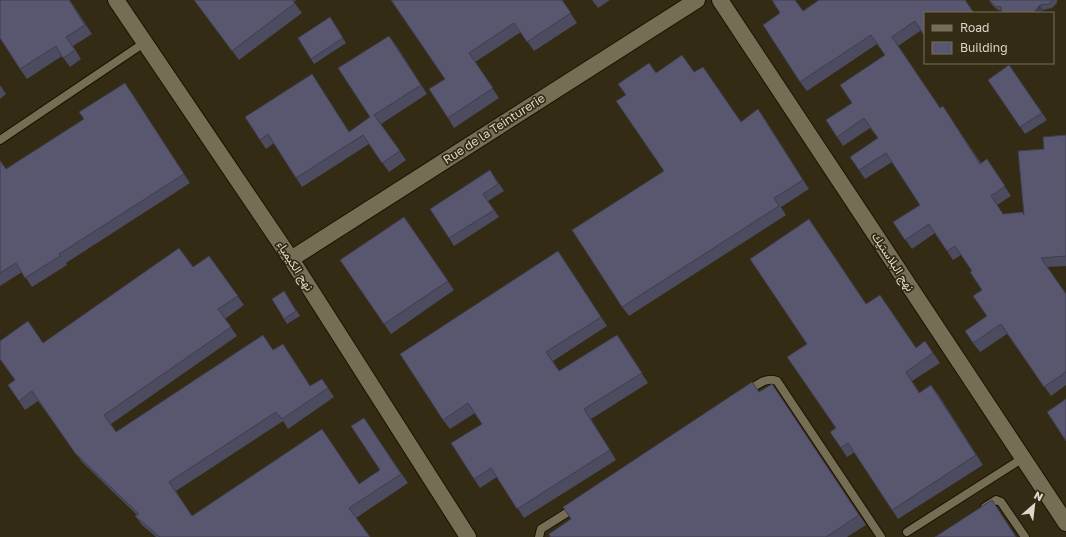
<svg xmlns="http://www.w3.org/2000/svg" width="1066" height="537" viewBox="0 0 1066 537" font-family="'Golos Text',Vazirmatn,sans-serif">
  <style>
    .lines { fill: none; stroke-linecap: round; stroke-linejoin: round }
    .lane-casing { stroke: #1b1300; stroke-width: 10 }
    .street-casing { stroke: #1b1300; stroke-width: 18 }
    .lane { stroke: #766d55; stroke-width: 8 }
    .street { stroke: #766d55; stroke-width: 16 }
    .wall { fill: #4c4b5f }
    .shaded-wall { fill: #3e3d4e }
    .building { fill: #58576f; stroke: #3e3d4e }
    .labels { text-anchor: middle; stroke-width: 3.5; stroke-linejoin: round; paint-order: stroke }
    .street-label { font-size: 12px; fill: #ddd8cb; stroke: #332b14 }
  </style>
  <rect width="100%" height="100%" fill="#332b14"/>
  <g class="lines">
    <!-- lane casing -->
    <g class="lane-casing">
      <g id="lane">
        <path d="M0,140L144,43"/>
        <path d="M746,392C756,386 766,376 777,381L881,537"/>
        <path d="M985,507L996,500L1001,502L1025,537"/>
        <path d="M907,532L1023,458"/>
        <path d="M539,537L541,529L576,507"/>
      </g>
    </g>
    <!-- street casing -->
    <g class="street-casing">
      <g id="street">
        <path d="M116,0L291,259L468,537"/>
        <path d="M720,0L1066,523"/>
        <path d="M291,259L697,0"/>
      </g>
    </g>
    <!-- lane -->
    <use href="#lane" class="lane"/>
    <!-- street -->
    <use href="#street" class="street"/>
  </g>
  <!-- wall -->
  <g class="wall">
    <path d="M0,0H70L92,34L73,46L81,59L70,67L62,56L27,79L20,69Z"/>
    <path d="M194,0H296L294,2L302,13L239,60Z"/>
    <path d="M391,0H562L577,23L534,51L521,32L475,62L499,98L454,128L448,118L445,79Z"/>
    <path d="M592,0H610L598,8Z"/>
    <path d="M966,0L898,46L940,108L949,116L981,163L987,159L1011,196L997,205L1003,214L1024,215L1044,149L1066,135V266L1047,267L1066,294V385L1051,396L1007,334L980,352L973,343L987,316L982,290L972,271L961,255L953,260L935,233L912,249L893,222L920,205L892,162L865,179L850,157L878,138L870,128L843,146L826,120L852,103L885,55L877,44L807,91L800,82L803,11Z"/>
    <path d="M989,0H1057V3L1052,8L1043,10L1040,13H1002V11L998,10L992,5Z"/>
    <path d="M330,17L346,43L314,64L298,38Z"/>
    <path d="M396,45L427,94L381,124L406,160L389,172L369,144L302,187L274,143L266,149L260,140L312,74L349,132L370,117Z"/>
    <path d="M1009,65L1047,120L1025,134L988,80Z"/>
    <path d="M694,72L741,122L758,109L809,189L781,207L786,215L629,316L622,307L664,171L656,73Z"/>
    <path d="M125,83L190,183L66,263L67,265L32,287L22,272L0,286V160L6,169L84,119Z"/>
    <path d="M0,85L6,94L0,99Z"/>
    <path d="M490,170L504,191L488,201L499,217L454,246L449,238Z"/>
    <path d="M404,217L454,290L391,334L340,260Z"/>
    <path d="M558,251L607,326L553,361L559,371L617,335L648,383L591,419L616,460L524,518L497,477L480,488L474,479L482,424L475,413L450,429L443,420Z"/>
    <path d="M209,256L244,305L225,319L237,336L111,424L116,432L274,350L289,354L310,386L322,379L334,397L288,429L283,421L176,491L192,516L359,484L380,470L364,418L408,483L356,518L370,537H156L142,525L135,516L137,515L82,462L38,401L25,410L8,385L15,380L43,343L193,267Z"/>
    <path d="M284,291L300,316L287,324L284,319Z"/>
    <path d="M866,304L916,348L925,341L940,363L912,381L920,393L938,394L983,465L898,519L855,452L847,457L841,448Z"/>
    <path d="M772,384L866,525L847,537H550Z"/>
  </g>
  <!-- shaded-wall -->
  <g class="shaded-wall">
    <path d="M69,0H70L92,34L85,25Z"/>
    <path d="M1040,5L1043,10L1040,13H1033Z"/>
    <path d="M389,36L396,45L427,94L421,85Z"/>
    <path d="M312,74L318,83L355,141L349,132Z"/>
    <path d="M125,83L132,93L190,183L184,174Z"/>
    <path d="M758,109L765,119L809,189L803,180Z"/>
    <path d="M617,335L624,344L648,383L642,373Z"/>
    <path d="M931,385L938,394L983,465L976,455Z"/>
    <path d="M584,409L591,419L616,460L610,450Z"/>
  </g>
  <!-- building -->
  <g class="building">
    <path d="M0,0H69L85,25L66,37L75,50L63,58L56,46L20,69L0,38Z"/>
    <path d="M194,0H292L295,3L232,51Z"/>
    <path d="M391,0H562L571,13L527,42L514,23L469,53L493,88L448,118L429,89L445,79Z"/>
    <path d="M772,0H795L803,11L819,0H965L974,13H925V37L915,21L892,37L940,108L943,106L980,164L987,159L1005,186L991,196L1003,214L1022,212L1024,215L1018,151L1044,149L1043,137L1066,135V256L1041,258L1066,294V372L1044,387L1001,324L973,343L965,331L987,316L973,296L982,290L970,272L972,271L955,246L947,251L929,224L905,240L893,222L920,205L886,153L859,170L850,157L878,138L864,118L837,137L826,120L852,103L840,85L885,55L871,35L800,82L763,25L780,13Z"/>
    <path d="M989,0H1053L1049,4L1040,5L1033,13H1002L1001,7L995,6Z"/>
    <path d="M330,17L343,38L311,59L298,38Z"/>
    <path d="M389,36L421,85L374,115L400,151L382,163L363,135L296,178L268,134L260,140L245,117L312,74L349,132L370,117L338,68Z"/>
    <path d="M682,55L694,72L703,67L741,122L758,109L803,180L774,198L779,206L622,307L572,230L664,171L616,101L626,95L618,84L649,63L656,73Z"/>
    <path d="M1009,65L1042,113L1020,127L988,80Z"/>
    <path d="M125,83L184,174L59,254L60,256L25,278L16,263L0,273V161L6,169L84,119L79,112Z"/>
    <path d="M490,170L498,184L483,194L494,210L449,238L430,209Z"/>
    <path d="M404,217L448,281L384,324L340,260Z"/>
    <path d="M809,219L866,304L880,295L916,348L925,341L933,353L906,372L919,393L931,385L976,455L892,510L848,443L841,448L830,432L836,428L787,357L807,344L750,259Z"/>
    <path d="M179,248L193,267L209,256L238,296L218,309L231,327L104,415L116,432L263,335L273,350L283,344L310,386L322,379L328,388L282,419L276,412L169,482L192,516L322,429L359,484L380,470L351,426L364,418L401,474L349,508L370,537H160L135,516L139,514L75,453L32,391L19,401L8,385L15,380L0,359V341L28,321L43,343Z"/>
    <path d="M558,251L601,317L546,352L559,371L617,335L642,373L584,409L610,450L517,509L491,468L474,479L451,443L482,424L468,403L443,420L400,354Z"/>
    <path d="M284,291L296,311L284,319L272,299Z"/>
    <path d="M752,382L759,392L772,384L859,515L826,537H550L549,534L571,519L563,507Z"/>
    <path d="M1066,399V441L1047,412Z"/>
    <path d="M992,500L1016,537H935Z"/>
  </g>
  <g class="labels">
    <!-- street labels -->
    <g class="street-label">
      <text transform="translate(494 129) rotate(-33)" y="4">Rue de la Teinturerie</text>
      <text transform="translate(893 262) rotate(57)" y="4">نهج البلاستيك</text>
      <text transform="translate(295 266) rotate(57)" y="4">نهج الكيمياء</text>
    </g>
  </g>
  <!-- legend -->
  <rect x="924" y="12" width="130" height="52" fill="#332b14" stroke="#77705d"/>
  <rect x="932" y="25" width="20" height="6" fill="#766d55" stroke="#77705d"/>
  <text x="960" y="32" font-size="12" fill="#ddd8cb">Road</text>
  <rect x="932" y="42" width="20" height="12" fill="#58576f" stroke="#77705d"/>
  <text x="960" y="52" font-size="12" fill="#ddd8cb">Building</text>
  <!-- north arrow -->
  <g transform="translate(1034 505) rotate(28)" stroke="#332b14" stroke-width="3" paint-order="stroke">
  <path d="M0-3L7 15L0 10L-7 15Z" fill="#ddd8cb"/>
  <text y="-6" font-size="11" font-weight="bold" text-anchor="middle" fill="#ddd8cb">N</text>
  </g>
</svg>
